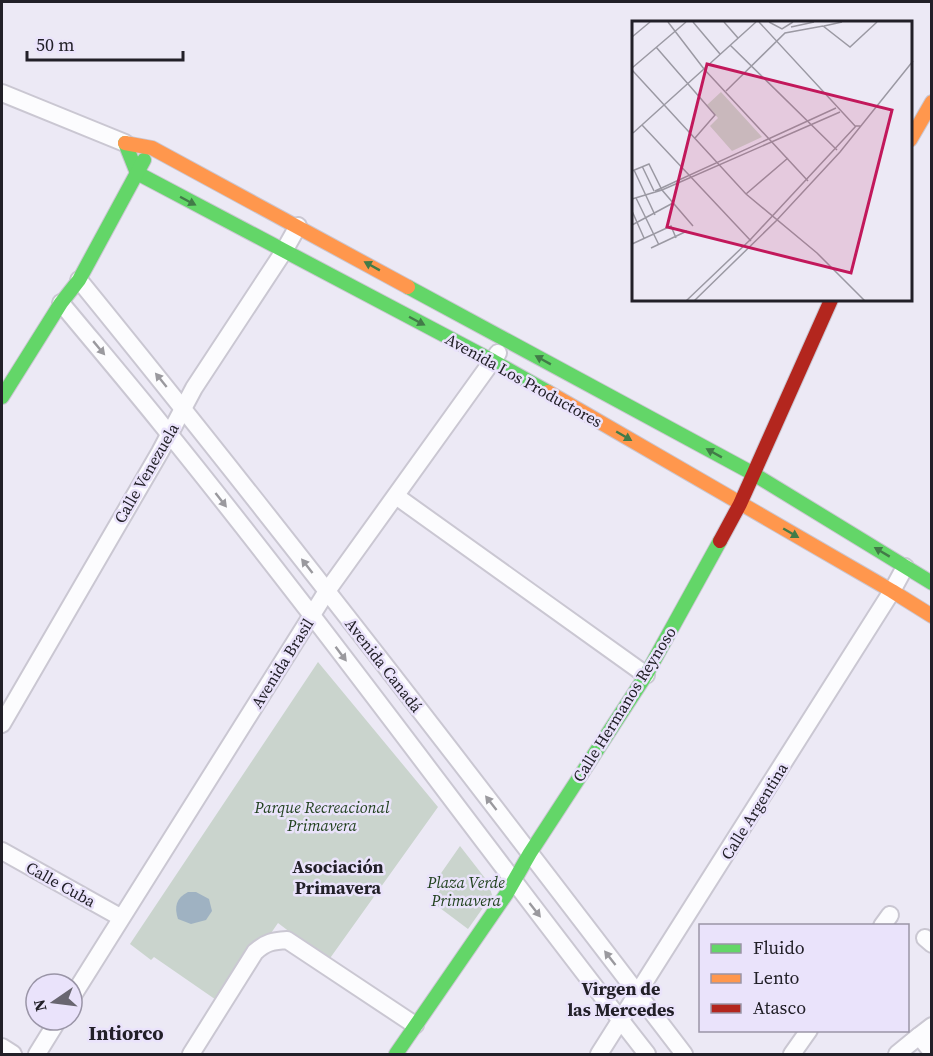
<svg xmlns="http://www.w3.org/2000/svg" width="933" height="1056" viewBox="0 0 933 1056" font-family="'Source Serif 4',serif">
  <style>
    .green { fill: #cad4cd }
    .water { fill: #9fb2c2 }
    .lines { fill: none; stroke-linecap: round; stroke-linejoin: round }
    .street-casing { stroke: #cac7d2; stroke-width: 20 }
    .fast-casing { stroke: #cac7d2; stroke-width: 16 }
    .slow-casing { stroke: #cac7d2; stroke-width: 16 }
    .jam-casing { stroke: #cac7d2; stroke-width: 16 }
    .street { stroke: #fcfcfe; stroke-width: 16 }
    .fast { stroke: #63d668; stroke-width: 14 }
    .slow { stroke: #ff974d; stroke-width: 14 }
    .jam { stroke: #b3261e; stroke-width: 14 }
    .oneway { fill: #427b48 }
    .oneway2 { fill: #9a999e }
    .labels { text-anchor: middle; stroke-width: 5; stroke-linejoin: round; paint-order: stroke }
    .street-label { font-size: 16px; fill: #222028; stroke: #eae3fb }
    .park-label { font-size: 16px; font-style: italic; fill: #1e3f1b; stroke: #eae3fb }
    .neighbourhood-label { font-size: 18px; font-weight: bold; fill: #222028; stroke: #eae3fb }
    .quarter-label { font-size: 20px; font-weight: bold; fill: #222028; stroke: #eae3fb }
    .inset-road { fill: none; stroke: #9b99a3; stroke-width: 1.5 }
    .view { fill: #c2185b; fill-opacity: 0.15; stroke: #c2185b; stroke-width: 3 }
    .inset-edge { fill: none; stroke: #222028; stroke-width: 3 }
  </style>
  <rect width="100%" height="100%" fill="#ece9f5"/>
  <!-- green -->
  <g class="green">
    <path d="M318,662L438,807L328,961L278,923L222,1004L154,957L151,960L130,944Z"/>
    <path d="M460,846L488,882L492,895L468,929L432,902L443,886L437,879Z"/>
  </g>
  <!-- water -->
  <path class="water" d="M188,892H196L209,899L212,911L206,920L191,924L178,919C174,907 176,898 188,892Z"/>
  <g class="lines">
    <!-- street casing -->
    <g class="street-casing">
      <g id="street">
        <path d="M2,93L125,143"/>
        <path d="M79,280C286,534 485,794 684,1054"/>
        <path d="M61,303C95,344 129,384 162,425C329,631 484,846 647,1054"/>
        <path d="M396,496L646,675"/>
        <path d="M2,724L160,452L194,388L284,251L298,226"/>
        <path d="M2,851L120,917"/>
        <path d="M882,926L890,915"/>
        <path d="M925,938L932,944"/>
        <path d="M72,997L327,591L498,353"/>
        <path d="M932,1026L919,1036L932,1052"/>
        <path d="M2,1047L13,1054"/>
        <path d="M37,1054L58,1020"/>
        <path d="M191,1054L255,952C266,942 273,941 287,940L415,1025"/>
        <path d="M599,1054L892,591L905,567"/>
        <path d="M792,1054L809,1030"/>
        <path d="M897,1054L919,1036"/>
      </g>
    </g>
    <!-- fast casing -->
    <g class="fast-casing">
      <g id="fast">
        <path d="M125,143L137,173L493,361L548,392"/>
        <path d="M408,287L752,473L932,583"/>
        <path d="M2,397L61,303L79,280L144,160"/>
        <path d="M396,1054L507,893L530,853L646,675L720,541"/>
      </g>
    </g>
    <!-- slow casing -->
    <g class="slow-casing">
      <g id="slow">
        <path d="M910,140L932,102"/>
        <path d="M125,143L152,148L408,287"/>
        <path d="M548,392L892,591L932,616"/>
      </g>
    </g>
    <!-- jam casing -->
    <g class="jam-casing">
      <path id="jam" d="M720,541L740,504L831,300"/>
    </g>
    <!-- street -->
    <use href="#street" class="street"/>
    <!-- fast -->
    <use href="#fast" class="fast"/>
    <!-- slow -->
    <use href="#slow" class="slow"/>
    <!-- jam -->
    <use href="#jam" class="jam"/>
  </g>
  <!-- one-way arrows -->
  <defs><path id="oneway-solid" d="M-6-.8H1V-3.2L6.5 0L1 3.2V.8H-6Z" transform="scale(1.5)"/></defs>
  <g class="oneway">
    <use href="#oneway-solid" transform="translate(188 201) rotate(28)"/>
    <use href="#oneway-solid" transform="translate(372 266) rotate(-151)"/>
    <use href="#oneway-solid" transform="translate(417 321) rotate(28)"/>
    <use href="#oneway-solid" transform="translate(543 360) rotate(-151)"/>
    <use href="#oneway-solid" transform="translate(624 436) rotate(30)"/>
    <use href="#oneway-solid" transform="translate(714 453) rotate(-151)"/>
    <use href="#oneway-solid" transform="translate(791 533) rotate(30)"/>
    <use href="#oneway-solid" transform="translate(882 552) rotate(-149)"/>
  </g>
  <g class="oneway2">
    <use href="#oneway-solid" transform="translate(99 348) rotate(50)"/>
    <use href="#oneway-solid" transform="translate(161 380) rotate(-129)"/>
    <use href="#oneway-solid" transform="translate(221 500) rotate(52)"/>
    <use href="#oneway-solid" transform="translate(307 566) rotate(-128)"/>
    <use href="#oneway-solid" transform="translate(341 654) rotate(53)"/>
    <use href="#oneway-solid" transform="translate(491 803) rotate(-128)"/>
    <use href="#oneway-solid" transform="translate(535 910) rotate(52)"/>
    <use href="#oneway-solid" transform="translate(610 958) rotate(-128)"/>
  </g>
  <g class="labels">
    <!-- street labels -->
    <g class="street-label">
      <text transform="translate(524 380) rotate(29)" y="6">Avenida Los Productores</text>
      <text transform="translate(146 473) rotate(-60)" y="6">Calle Venezuela</text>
      <text transform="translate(282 663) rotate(-58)" y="6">Avenida Brasil</text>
      <text transform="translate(384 665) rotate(52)" y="6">Avenida Canadá</text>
      <text transform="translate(624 704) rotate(-58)" y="6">Calle Hermanos Reynoso</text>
      <text transform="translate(754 811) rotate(-58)" y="6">Calle Argentina</text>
      <text transform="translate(61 884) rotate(29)" y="6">Calle Cuba</text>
    </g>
    <!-- park labels -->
    <g class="park-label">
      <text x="322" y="813">Parque Recreacional<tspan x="322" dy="18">Primavera</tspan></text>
      <text x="466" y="888">Plaza Verde<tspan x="466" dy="18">Primavera</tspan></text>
    </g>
    <!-- neighbourhood labels -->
    <g class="neighbourhood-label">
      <text x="338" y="873">Asociación<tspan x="338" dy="21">Primavera</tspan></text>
      <text x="621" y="995">Virgen de<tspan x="621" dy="21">las Mercedes</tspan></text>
    </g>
    <!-- quarter labels -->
    <g class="quarter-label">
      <text x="126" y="1040">Intiorco</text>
    </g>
  </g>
  <!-- overview -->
  <g transform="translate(632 21)">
    <rect width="280" height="280" fill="#ece9f5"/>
    <path d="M89,71L130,116L100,130L78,105L86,97L75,84Z" fill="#cad4cd"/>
    <path class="inset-road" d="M36,1L72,48L176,160M61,1L88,33M92,1L106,17M127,1L224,106M137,1L150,8L161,1M192,5L210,1M159,6L182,1M0,16L18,1M98,24L205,129M24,26L83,94L63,117M0,47L54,1M0,49L114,173L185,232L233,280M94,70L153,12L191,5L218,26L245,1M10,104L119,220M1,112L124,1M10,145L22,170M2,149L23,194M0,150L17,143L30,169L61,205M23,170L204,87M114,173L156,137M4,177L27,224M0,178L30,169L208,91M0,190L12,217M0,204L41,182M0,223L39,205L44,217M19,227L55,210M54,280L118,219L224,105H229M62,280L144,200L208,131L281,40"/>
    <path class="view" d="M75,43L260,89L219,252L35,206Z"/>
    <rect width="280" height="280" class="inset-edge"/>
  </g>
  <!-- border -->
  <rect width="933" height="1056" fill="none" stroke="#222028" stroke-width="6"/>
  <!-- legend -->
  <rect x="699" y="924" width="210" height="108" fill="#eae3fb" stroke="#9a95a7" stroke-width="1.5"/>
  <rect x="711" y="944" width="30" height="9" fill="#63d668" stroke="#9a95a7" stroke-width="1.5"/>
  <text x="753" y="954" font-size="18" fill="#222028">Fluido</text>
  <rect x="711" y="974" width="30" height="9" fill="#ff974d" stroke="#9a95a7" stroke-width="1.5"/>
  <text x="753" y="984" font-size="18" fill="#222028">Lento</text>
  <rect x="711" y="1004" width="30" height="9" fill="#b3261e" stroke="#9a95a7" stroke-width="1.5"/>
  <text x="753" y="1014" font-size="18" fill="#222028">Atasco</text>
  <!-- north arrow -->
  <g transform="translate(54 1002) rotate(256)"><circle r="28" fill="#eae3fb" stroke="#9a95a7" stroke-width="1.5"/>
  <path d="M0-4.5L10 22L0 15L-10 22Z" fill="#696670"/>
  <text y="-9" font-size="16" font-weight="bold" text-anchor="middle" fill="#222028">N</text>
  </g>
  <!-- scale -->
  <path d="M27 51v9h156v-9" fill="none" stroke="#222028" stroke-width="3"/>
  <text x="36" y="51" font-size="18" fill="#222028" stroke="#eae3fb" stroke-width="4.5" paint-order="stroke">50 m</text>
</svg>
